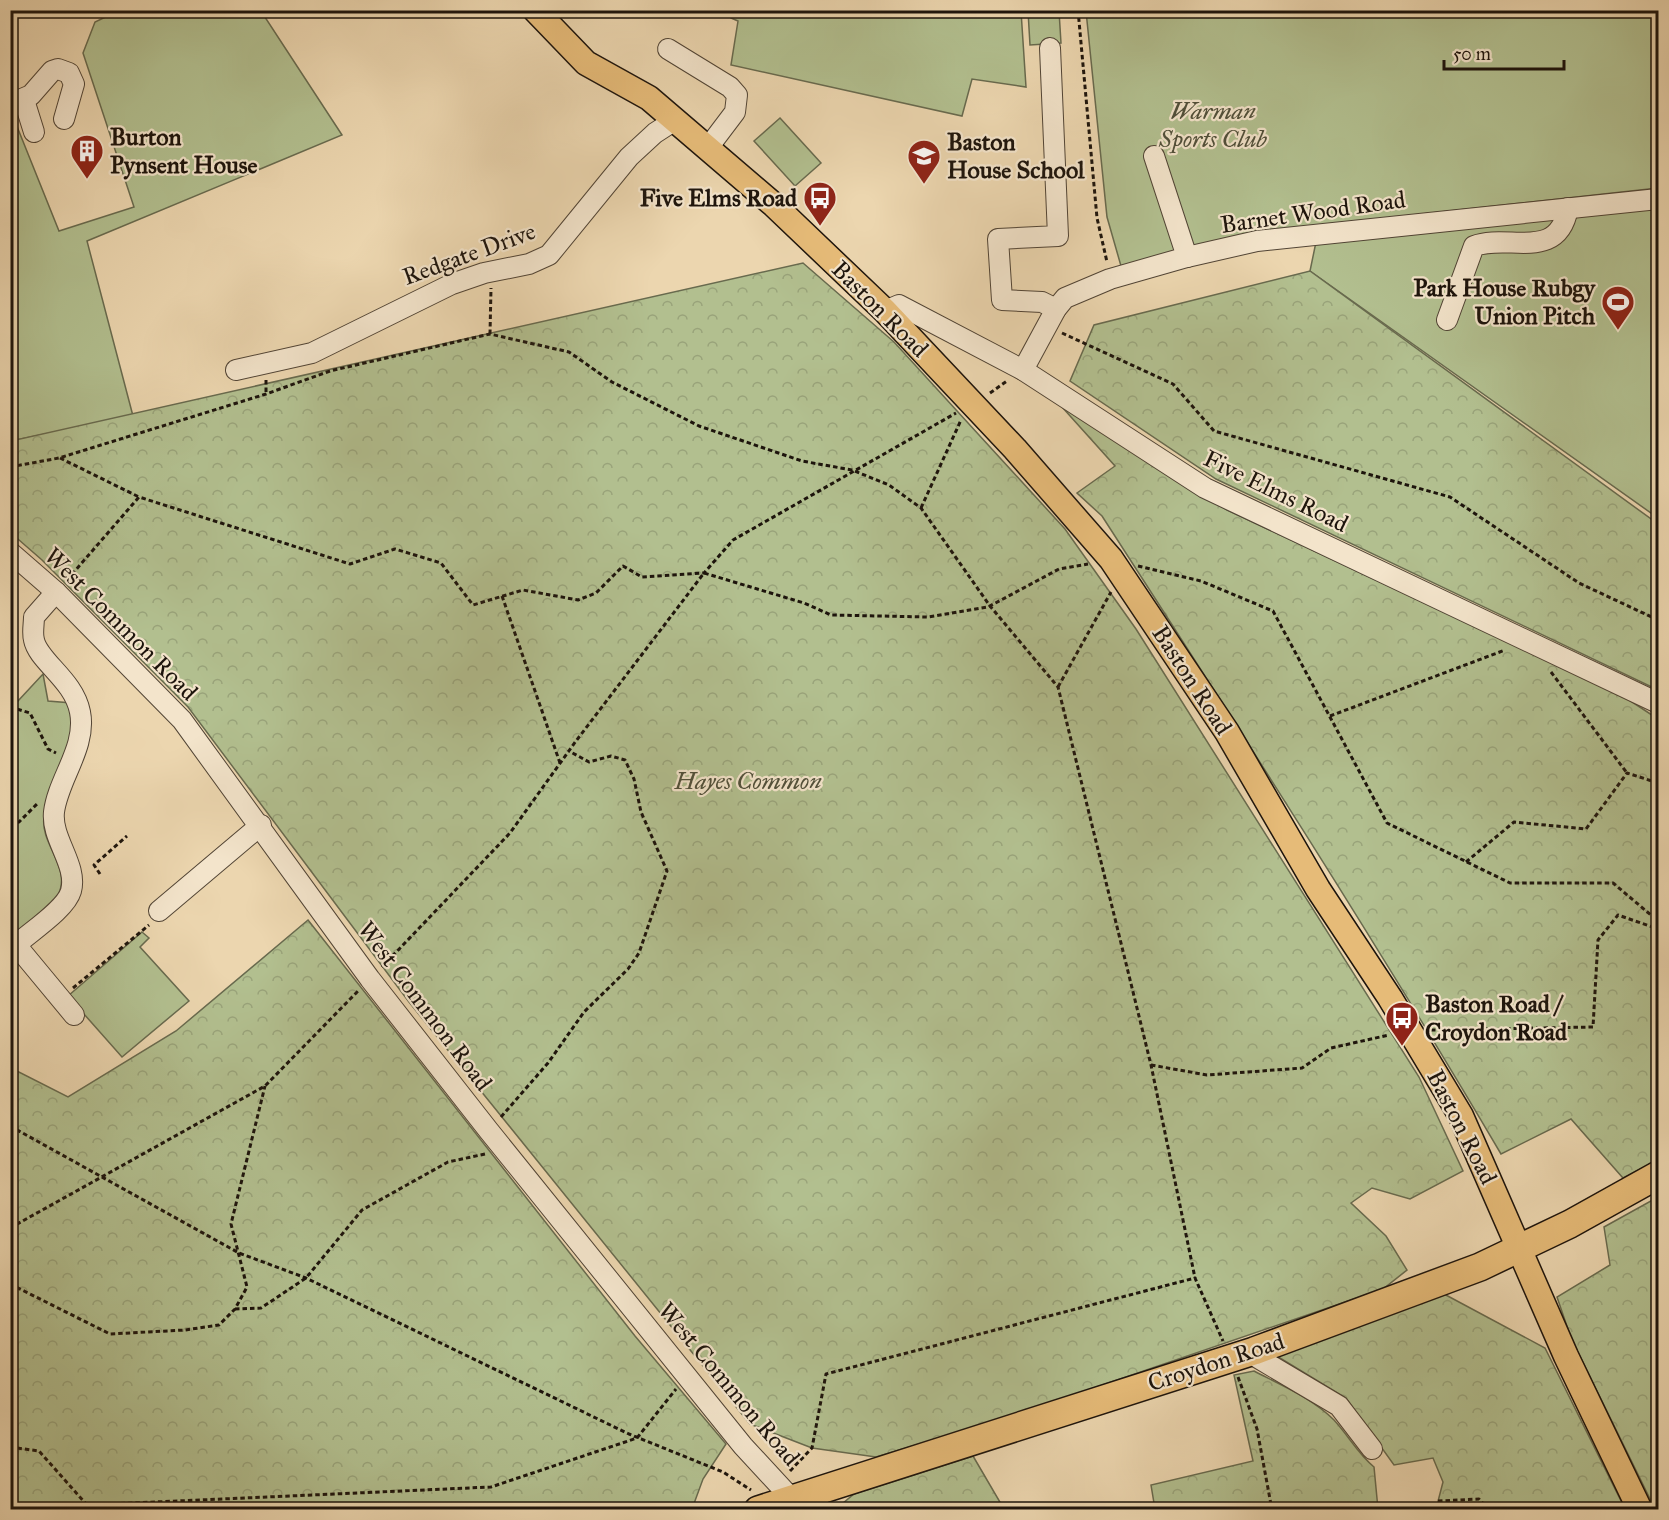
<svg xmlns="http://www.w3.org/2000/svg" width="1669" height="1520" viewBox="0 0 1669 1520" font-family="'IM FELL Great Primer',serif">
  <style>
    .green { fill: #b2bf8f; stroke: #686a4e; stroke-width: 1.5 }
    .forest { fill: url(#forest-crowns); stroke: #686a4e; stroke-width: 1.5 }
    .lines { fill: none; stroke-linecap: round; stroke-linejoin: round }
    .minor-casing { stroke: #514435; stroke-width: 22 }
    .major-casing { stroke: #1d140c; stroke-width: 27 }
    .highway-casing { stroke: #1d140c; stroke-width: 30 }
    .path { stroke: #1d140c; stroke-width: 3; stroke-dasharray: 4.5 3; stroke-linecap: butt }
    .minor { stroke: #f3e4cb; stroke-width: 20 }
    .major { stroke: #e6bb78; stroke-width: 24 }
    .highway { stroke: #e6bb78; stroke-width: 27 }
    .labels { text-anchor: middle; stroke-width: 4.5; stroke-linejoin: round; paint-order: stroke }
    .park-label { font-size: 24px; font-style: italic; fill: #51503a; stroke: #f3e4cb }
    .poi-label { font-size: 24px; font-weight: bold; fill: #1d140c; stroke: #f3e4cb; text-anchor: start }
    .street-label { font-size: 24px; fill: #1d140c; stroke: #f3e4cb }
  </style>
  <defs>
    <pattern id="forest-crowns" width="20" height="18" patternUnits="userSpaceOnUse" patternTransform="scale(1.5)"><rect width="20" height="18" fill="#b2bf8f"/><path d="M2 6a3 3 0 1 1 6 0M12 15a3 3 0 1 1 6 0" fill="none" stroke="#99a37a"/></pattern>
  </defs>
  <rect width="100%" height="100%" fill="#ecd6af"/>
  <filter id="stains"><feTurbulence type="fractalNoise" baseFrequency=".00333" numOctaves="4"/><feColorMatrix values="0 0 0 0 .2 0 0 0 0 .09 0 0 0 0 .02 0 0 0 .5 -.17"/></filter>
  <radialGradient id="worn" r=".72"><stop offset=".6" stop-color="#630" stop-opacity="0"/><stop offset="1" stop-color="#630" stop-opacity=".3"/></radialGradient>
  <!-- green -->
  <g class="green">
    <path d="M732,10L1021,11L1026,87L972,79L962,116L731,65L738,21L731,18Z"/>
    <path d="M118,11H261L342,135L87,241L133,416L11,441L10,109L59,231L134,207L83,53L95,22Z"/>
    <path d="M1028,11H1059L1061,43L1030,45Z"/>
    <path d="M1086,11H1658V188L1250,233L1123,273L1107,217Z"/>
    <path d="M780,118L821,163L795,186L754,141Z"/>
    <path d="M1658,207V518L1310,271L1316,242Z"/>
    <path d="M43,674L48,701L72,703C79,745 48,777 44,817C40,845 72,867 58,895C48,913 25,926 11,939V703L17,702Z"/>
    <path d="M142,932L149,938L140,947L189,1001L122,1057L68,996Z"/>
  </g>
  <!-- forest -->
  <g class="forest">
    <path d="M803,263L894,342L1065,529L1136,629L1419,1077L1463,1171L1410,1199L1372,1188L1351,1203L1386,1236L1407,1270L1383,1289L1009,1417L876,1457L812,1448L750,1424L409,1002L188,707L42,560L11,533V441Z"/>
    <path d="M1310,271L1658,524V690L1216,479L1070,381L1094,325Z"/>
    <path d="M1062,407L1227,510L1623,696L1658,719V1160L1623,1178L1571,1119L1501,1154C1374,938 1238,727 1102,516L1077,493L1115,466Z"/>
    <path d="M308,920L635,1336L726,1444L703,1479L692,1509H11V1068L68,1097L176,1031Z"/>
    <path d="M1658,1197V1509H1655L1571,1338L1557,1297L1610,1265L1604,1227Z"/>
    <path d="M1444,1294L1545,1348L1625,1509H1436L1443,1482L1433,1458L1394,1465L1346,1398L1275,1355Z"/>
    <path d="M1254,1371C1281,1385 1312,1398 1334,1420C1348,1435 1358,1454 1374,1467L1378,1509H1155L1151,1485L1253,1461L1234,1375Z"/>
    <path d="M973,1456L1004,1509H844L842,1504L854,1494Z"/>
  </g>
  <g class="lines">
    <!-- minor casing -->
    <g class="minor-casing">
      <g id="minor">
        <path d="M1050,48L1058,236L998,239L1002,300L1042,302L1056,309"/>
        <path d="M668,49L730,87L737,95L735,112L707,149"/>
        <path d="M24,100L34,132"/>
        <path d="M10,104L31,95L52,71L58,69L69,73L74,84L64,119"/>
        <path d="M1154,156L1187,257"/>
        <path d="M885,311L899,305L1023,370L1205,488L1658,703"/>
        <path d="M1447,320L1474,246C1508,233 1558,263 1568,208"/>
        <path d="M236,370L312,353L452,284L484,273L529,264L549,255L629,157L655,133L675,120"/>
        <path d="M1023,370L1056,309L1065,298L1110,279L1187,257L1257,241L1658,199"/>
        <path d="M10,552L56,592L182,720L370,979L489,1131L743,1446L792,1499"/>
        <path d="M56,592L34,617C34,624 32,633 34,640C38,661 74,680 80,712C87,747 58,779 54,812C51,839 78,865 71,891C66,909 30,932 16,945L74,1015"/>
        <path d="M159,911L261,825"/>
        <path d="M1254,1351L1258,1358L1339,1406L1372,1449"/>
        <path d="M808,1495L822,1510"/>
      </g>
    </g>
    <!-- major casing -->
    <g class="major-casing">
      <path id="major" d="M535,10L586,63L649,98L774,205L885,311L1015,449L1111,559L1227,732L1318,889L1390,998L1461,1116L1566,1356L1640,1510"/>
    </g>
    <!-- highway casing -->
    <g class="highway-casing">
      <path id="highway" d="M758,1510L1254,1351L1480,1267L1570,1224L1658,1175"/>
    </g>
    <!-- path -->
    <g class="path">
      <path d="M1078,10L1097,218L1107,262"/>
      <path d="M1062,333L1173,384L1214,431L1450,497L1579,583L1658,620"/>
      <path d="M490,334L491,288"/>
      <path d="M266,380V394"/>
      <path d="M990,393L1007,381"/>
      <path d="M60,458L139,497"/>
      <path d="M10,467L59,458L266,394L330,371L490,334L569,352L612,382L699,426L802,461L852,470L889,485L921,508L990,606L1058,687L1151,1065L1195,1278"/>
      <path d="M921,508L961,420"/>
      <path d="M1138,566L1201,581L1273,611L1387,823L1510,883H1613L1658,921"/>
      <path d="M67,580L139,497L350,564L395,549L441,563L473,605L523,590L578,600L596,593L623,566L642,577L704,573L733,540L956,413"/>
      <path d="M502,596L560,763"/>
      <path d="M1551,672L1627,773"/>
      <path d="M1058,687L1111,592"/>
      <path d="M10,710L17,709L30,713L48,749L56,753"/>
      <path d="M1330,716L1505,650"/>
      <path d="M10,824L19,822L37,804"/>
      <path d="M1466,862L1514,822L1586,829L1627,773L1652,781L1658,773"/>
      <path d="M100,874L94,865L127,836"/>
      <path d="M382,967L510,833L576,741L704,573L804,603L831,615L928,617L988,607L1059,569L1088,564"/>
      <path d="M73,988L149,925"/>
      <path d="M1431,1030L1593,1027L1598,940L1618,915L1658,929"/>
      <path d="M1151,1065L1207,1075L1302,1068L1331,1048L1389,1035"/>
      <path d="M501,1117L548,1063L584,1012L628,969L639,953L667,871L641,812L634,779L625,760L611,756L589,762L569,751"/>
      <path d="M10,1126L239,1253L306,1278L629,1434L723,1472L751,1490"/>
      <path d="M10,1228L265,1086L358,991"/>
      <path d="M10,1284L110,1334L185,1330L219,1325L235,1309L247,1287L231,1224L265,1086"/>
      <path d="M235,1309L261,1308L306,1278L362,1210L448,1162L485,1154"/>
      <path d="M1238,1377L1257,1429L1272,1510"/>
      <path d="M10,1447L39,1451L87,1505L491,1487L637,1438L676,1389"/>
      <path d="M790,1471L812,1448L826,1374L1195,1278L1223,1341"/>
      <path d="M1438,1501L1479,1499L1489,1510"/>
    </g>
    <!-- minor -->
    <use href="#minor" class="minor"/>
    <!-- major -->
    <use href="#major" class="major"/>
    <!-- highway -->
    <use href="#highway" class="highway"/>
  </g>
  <!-- icons -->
  <defs>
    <g id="building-pin" transform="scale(1.725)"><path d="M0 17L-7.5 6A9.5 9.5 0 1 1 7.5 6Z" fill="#8f2418" stroke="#f3e4cb"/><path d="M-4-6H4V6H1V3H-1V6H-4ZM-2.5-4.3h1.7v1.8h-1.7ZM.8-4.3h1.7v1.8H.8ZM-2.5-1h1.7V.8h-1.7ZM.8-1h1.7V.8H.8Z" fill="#fff"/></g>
    <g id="school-pin" transform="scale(1.725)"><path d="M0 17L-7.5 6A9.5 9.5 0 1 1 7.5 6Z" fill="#8f2418" stroke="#f3e4cb"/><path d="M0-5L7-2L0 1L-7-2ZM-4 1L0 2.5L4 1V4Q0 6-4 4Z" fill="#fff"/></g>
    <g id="bus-pin" transform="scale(1.725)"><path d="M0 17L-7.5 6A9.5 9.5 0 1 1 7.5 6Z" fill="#8f2418" stroke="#f3e4cb"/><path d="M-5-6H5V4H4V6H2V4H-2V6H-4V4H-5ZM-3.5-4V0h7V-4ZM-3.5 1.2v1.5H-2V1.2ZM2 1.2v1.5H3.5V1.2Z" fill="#fff"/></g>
    <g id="stadium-pin" transform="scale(1.725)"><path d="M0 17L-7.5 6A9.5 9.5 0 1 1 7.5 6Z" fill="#8f2418" stroke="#f3e4cb"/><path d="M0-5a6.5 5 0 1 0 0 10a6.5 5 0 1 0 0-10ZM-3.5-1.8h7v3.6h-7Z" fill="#fff"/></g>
  </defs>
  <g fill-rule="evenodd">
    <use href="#building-pin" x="87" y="151"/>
    <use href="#school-pin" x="924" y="156"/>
    <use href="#bus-pin" x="820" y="198"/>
    <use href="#stadium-pin" x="1618" y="302"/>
    <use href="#bus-pin" x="1402" y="1018"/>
  </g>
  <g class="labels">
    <!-- park labels -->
    <g class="park-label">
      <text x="1213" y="119">Warman<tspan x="1213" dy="28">Sports Club</tspan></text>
      <text x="748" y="789">Hayes Common</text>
    </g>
    <!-- poi labels -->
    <g class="poi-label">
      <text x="110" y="145">Burton<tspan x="110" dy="28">Pynsent House</tspan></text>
      <text x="947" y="150">Baston<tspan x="947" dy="28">House School</tspan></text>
      <text x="797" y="206" text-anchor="end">Five Elms Road</text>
      <text x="1595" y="296" text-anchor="end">Park House Rubgy<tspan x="1595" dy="28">Union Pitch</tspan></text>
      <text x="1425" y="1012">Baston Road /<tspan x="1425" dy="28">Croydon Road</tspan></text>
    </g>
    <!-- street labels -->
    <g class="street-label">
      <text transform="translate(1313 212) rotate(-8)" y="8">Barnet Wood Road</text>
      <text transform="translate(469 254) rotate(-20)" y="8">Redgate Drive</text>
      <text transform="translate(880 309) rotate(45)" y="8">Baston Road</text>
      <text transform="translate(1276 491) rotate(26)" y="8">Five Elms Road</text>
      <text transform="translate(121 624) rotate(45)" y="8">West Common Road</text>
      <text transform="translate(1192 680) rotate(57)" y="8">Baston Road</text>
      <text transform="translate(425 1006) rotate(53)" y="8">West Common Road</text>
      <text transform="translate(1462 1127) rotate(63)" y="8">Baston Road</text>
      <text transform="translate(1216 1362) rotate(-18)" y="8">Croydon Road</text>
      <text transform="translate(729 1384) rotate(50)" y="8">West Common Road</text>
    </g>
  </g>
  <!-- margin -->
  <rect width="1669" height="1520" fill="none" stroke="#ecd6af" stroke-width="36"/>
  <rect x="12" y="12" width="1645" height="1496" fill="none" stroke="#1d140c" stroke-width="3"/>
  <rect x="18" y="18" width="1633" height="1484" fill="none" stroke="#1d140c" stroke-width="1.5"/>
  <!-- scale -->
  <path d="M1444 60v9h120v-9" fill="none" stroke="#1d140c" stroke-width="3"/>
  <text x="1453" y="60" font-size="18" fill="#1d140c" stroke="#f3e4cb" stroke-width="4.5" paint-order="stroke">50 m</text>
  <rect width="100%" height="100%" filter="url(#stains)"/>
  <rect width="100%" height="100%" fill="url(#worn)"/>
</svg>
